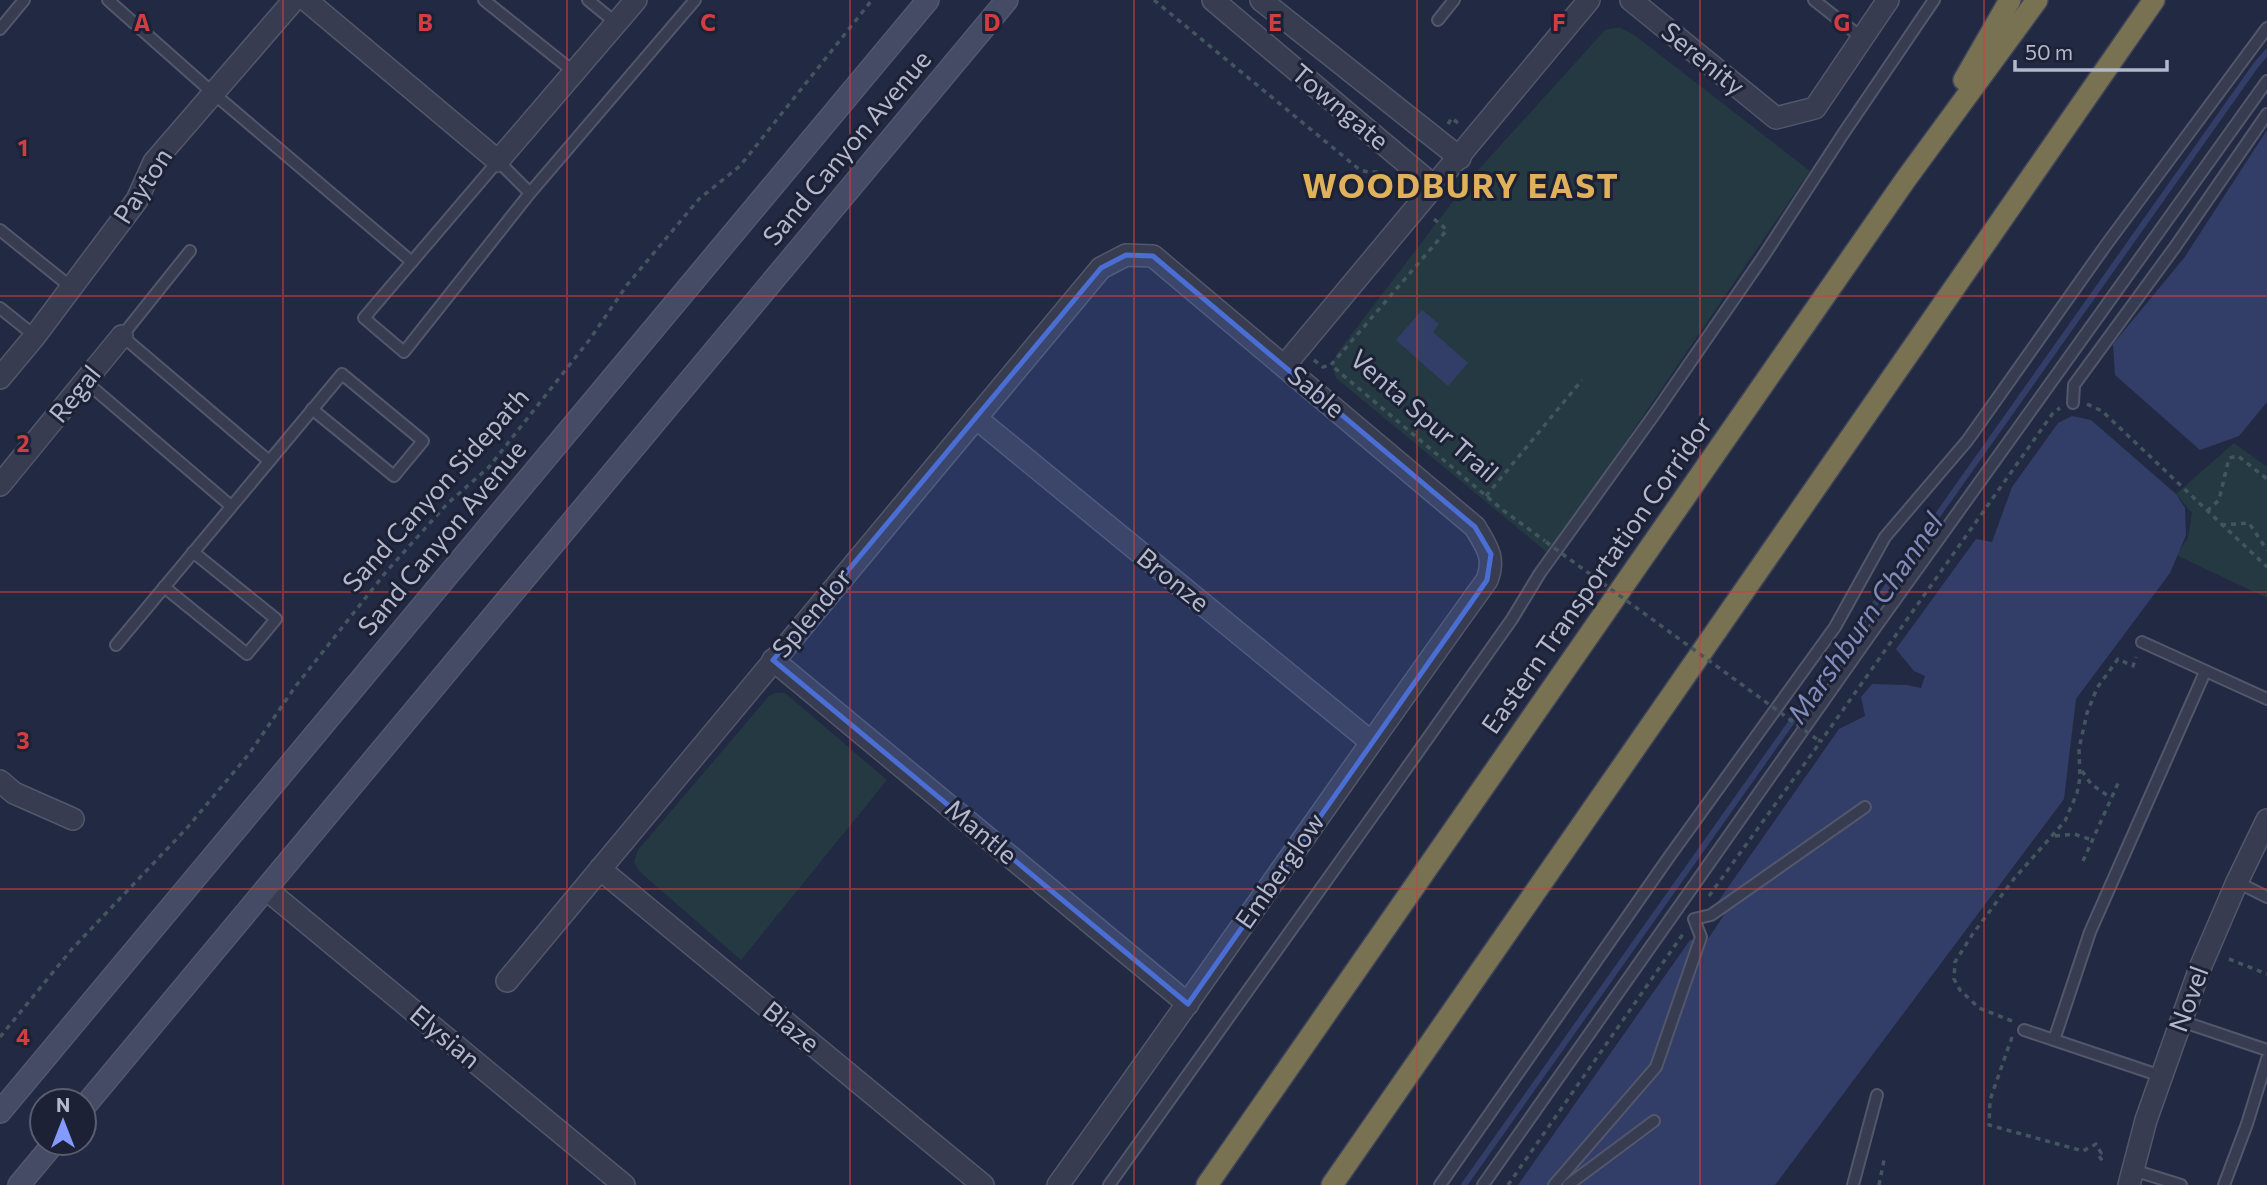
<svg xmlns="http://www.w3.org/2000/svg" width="2267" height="1185" viewBox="0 0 2267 1185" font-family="Commissioner,sans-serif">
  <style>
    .green { fill: #253943 }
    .water { fill: #333e68 }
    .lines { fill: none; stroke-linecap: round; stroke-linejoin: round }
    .stream { stroke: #333e68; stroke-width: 6 }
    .lane-casing { stroke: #52576c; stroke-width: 14 }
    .street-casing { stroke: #52576c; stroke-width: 24 }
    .secondary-casing { stroke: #52576c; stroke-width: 24 }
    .highway-casing { stroke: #3f4459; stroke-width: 24 }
    .path { stroke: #435660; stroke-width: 3.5; stroke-dasharray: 5 5; stroke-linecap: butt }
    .lane { stroke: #373c51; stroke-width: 10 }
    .street { stroke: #373c51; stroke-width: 21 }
    .secondary { stroke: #454a65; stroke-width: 21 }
    .highway { stroke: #787253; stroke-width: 21 }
    .path-bridge { stroke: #435660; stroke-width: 3.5; stroke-dasharray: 5 5; stroke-linecap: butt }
    .marked { fill: #4a6ed4; fill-opacity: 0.2; stroke: #4a6ed4; stroke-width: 5; stroke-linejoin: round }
    .grid { fill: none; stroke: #d13e41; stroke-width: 2; stroke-opacity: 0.55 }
    .labels { text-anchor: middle; stroke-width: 6; stroke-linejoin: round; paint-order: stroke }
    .street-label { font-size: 26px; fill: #b3b8cc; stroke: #1c2136 }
    .water-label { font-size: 28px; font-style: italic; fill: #808cba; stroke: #1c2136 }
    .district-label { font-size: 33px; font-weight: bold; letter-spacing: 2px; fill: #e0b15b; stroke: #1c2136 }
    .grid-label { font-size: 23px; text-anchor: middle; font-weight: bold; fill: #d13e41; stroke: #1c2136; stroke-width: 6; stroke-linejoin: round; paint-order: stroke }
  </style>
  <rect width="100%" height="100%" fill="#222942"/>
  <!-- green -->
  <g class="green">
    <path d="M1614,28H1620L1633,34L1810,171L1549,554L1336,378C1332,368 1332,362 1338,352L1470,179L1605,30Z"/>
    <path d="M2234,443L2267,467V598L2176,555L2188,538L2192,513L2176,494Z"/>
    <path d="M775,693H785L887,780L741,960L640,872L634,862L638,850L769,696Z"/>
  </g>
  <!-- water -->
  <g class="water">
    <path d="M2267,130V402L2239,436L2200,450L2115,375L2113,344L2184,258Z"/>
    <path d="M1422,310L1439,324L1433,332L1468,363L1448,386L1396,340Z"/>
    <path d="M2072,416L2091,420L2176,494L2185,508L2186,535L2170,573L2076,699L2064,799L1775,1185H1518L1690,940L1706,942L1724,915L1717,903L1839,729L1865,716L1861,697L1872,684L1907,685L1921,688L1925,676L1914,671L1896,649L1976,539L1992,542L2012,487L2058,423Z"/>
  </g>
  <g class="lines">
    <!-- stream -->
    <path class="stream" d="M1464,1185L2256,65L2267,52"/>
    <!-- lane casing -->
    <g class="lane-casing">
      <g id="lane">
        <path d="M108,0L213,93L412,262"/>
        <path d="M484,0L574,72"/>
        <path d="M588,0L616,23"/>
        <path d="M1814,0L1862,38"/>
        <path d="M1438,20L1454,0"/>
        <path d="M0,29L24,0"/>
        <path d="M530,193L404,352L364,318L498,161L530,193L695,0"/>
        <path d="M0,230L72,288"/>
        <path d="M190,251L122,336L269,461"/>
        <path d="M0,308L35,336"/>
        <path d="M86,382L231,506"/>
        <path d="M2073,403L2074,385L2175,247L2267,114"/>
        <path d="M164,587L247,654L276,619L193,552"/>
        <path d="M2142,642L2267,699"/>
        <path d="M116,645L342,374L423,441L394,476L312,409"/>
        <path d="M2237,882L2267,897"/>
        <path d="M2181,1021L2267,1050"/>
        <path d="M2024,1030L2054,1040"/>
        <path d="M2161,1076L2054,1040L2090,932L2205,672"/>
        <path d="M2133,1170L2181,1185"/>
        <path d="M1109,1185L1394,786L1512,619L1540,573L1656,412L1763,257L1843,134L1934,0"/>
        <path d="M1440,1185L1669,857L1835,627L1885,537L1967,441L2106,245L2267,28"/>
        <path d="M1483,1185L1870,635L2267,81"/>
        <path d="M1554,1185L1656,1067L1701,937L1694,919L1711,915L1865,807"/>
        <path d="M1568,1185L1654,1121"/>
        <path d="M1853,1185L1877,1095"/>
        <path d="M2224,1185L2247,1124L2267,1059"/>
      </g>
    </g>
    <!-- street casing -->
    <g class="street-casing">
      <g id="street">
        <path d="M306,0L498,161L636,0"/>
        <path d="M1213,0L1435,187"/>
        <path d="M1261,0L1460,158"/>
        <path d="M1631,0L1776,118L1815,108L1888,0"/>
        <path d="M1285,365L1589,0"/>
        <path d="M0,378L35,336L137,200L154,162L294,0"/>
        <path d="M976,418L1371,742"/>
        <path d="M0,485L122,336"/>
        <path d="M773,660L1188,1004"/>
        <path d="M0,781L14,793L73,819"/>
        <path d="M600,869L983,1185"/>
        <path d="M266,889L624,1185"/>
        <path d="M507,981L1101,268L1126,255L1153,256L1475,527C1486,546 1496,557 1487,580C1343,780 1203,984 1058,1185"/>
        <path d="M2129,1185L2146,1120L2200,968L2237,882L2267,820"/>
      </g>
    </g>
    <!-- secondary casing -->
    <g class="secondary-casing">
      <g id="secondary">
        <path d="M84,1107L1007,0"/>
        <path d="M0,1112L928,0"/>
        <path d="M19,1185L54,1143"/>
      </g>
    </g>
    <!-- highway casing -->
    <g class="highway-casing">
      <g id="highway">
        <path d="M1964,80L2010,0"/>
        <path d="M1207,1185L1906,179L2037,0"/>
        <path d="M1332,1185L2154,0"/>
      </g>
    </g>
    <!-- path -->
    <g class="path">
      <path d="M1154,0L1360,170L1368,172H1378L1404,194"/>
      <path d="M1448,124L1452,118L1460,125"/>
      <path d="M1434,219L1447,230L1331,365L1504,511L1545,541"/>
      <path d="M1314,360L1323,367L1331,365"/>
      <path d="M2087,404L2102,411L2267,567"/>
      <path d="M1486,496L1582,380"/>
      <path d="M2207,511L2219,500L2229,458L2238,456L2267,479"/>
      <path d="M2221,525L2249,523L2267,550"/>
      <path d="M1818,740L1821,741L2053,413L2060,408"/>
      <path d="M2082,771L2091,784L2111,798"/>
      <path d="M2055,836L2074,834L2092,840"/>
      <path d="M2083,861L2120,779"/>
      <path d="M1709,896L1821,741"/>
      <path d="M2229,959L2267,974"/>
      <path d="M2012,1021L1979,1008L1960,990L1954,979L1955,962L1972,935L2013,880L2065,821L2077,793L2080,778L2079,749L2087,713L2097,688L2118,659L2133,666L2136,657"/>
      <path d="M0,1037L72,949L187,828L249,754L295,687L386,572L447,504L489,467L590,339L627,285L699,199L740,166L872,0"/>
      <path d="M2012,1037L1990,1100L1989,1125L2083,1151L2096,1144L2101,1153L2098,1154L2104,1164"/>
      <path d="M1508,1185L1683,934"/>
      <path d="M1879,1185L1884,1160"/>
    </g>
    <!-- lane -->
    <use href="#lane" class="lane"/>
    <!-- street -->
    <use href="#street" class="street"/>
    <!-- secondary -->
    <use href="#secondary" class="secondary"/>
    <!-- highway -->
    <use href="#highway" class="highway"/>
    <!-- path-bridge -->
    <path class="path-bridge" d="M1546,542L1818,740"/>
  </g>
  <!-- marked area -->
  <path class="marked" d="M1126,255L1153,256L1475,527L1491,554L1487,580L1188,1004L773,660L1101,268Z"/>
  <!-- grid -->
  <path class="grid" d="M283,0V1185M567,0V1185M850,0V1185M1134,0V1185M1417,0V1185M1700,0V1185M1984,0V1185M0,296H2267M0,592H2267M0,889H2267"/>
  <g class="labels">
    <!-- street labels -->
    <g class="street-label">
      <text transform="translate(1703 59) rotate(39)" y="9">Serenity</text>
      <text transform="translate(1340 107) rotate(40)" y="9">Towngate</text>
      <text transform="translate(847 148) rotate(-50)" y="9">Sand Canyon Avenue</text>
      <text transform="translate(143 186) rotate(-57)" y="9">Payton</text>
      <text transform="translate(1316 392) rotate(40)" y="9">Sable</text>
      <text transform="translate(75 394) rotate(-51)" y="9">Regal</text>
      <text transform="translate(1424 416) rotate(41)" y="9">Venta Spur Trail</text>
      <text transform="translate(436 490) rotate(-48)" y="9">Sand Canyon Sidepath</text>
      <text transform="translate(442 538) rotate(-50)" y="9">Sand Canyon Avenue</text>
      <text transform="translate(1597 575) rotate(-55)" y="9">Eastern Transportation Corridor</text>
      <text transform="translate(1173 580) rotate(39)" y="9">Bronze</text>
      <text transform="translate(812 613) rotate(-50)" y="9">Splendor</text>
      <text transform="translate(981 832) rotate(40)" y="9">Mantle</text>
      <text transform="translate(1280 871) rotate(-55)" y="9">Emberglow</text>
      <text transform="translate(2189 999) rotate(-70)" y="9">Novel</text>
      <text transform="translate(791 1027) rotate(39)" y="9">Blaze</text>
      <text transform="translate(445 1037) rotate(40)" y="9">Elysian</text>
    </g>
    <!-- water labels -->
    <g class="water-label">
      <text transform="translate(1865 618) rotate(-55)" y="10">Marshburn Channel</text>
    </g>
    <!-- district labels -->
    <g class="district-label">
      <text x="1461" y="198">WOODBURY EAST</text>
    </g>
  </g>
  <g class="grid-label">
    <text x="142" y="31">A</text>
    <text x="425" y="31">B</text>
    <text x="708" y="31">C</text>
    <text x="992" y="31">D</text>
    <text x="1275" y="31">E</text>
    <text x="1559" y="31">F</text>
    <text x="1842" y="31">G</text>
    <text x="23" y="156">1</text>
    <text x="23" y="452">2</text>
    <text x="23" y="749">3</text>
    <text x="23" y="1045">4</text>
  </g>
  <!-- north arrow -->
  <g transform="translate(63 1122)"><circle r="33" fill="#1c2136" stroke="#585d72" stroke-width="2"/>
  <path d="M0-5L12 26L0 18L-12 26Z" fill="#859aff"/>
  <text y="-10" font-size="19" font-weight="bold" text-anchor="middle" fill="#b3b8cc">N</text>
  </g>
  <!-- scale -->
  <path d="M2015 60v10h152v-10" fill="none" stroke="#b3b8cc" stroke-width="3.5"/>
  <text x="2025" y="60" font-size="21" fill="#b3b8cc" stroke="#1c2136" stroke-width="5" paint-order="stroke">50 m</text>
</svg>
